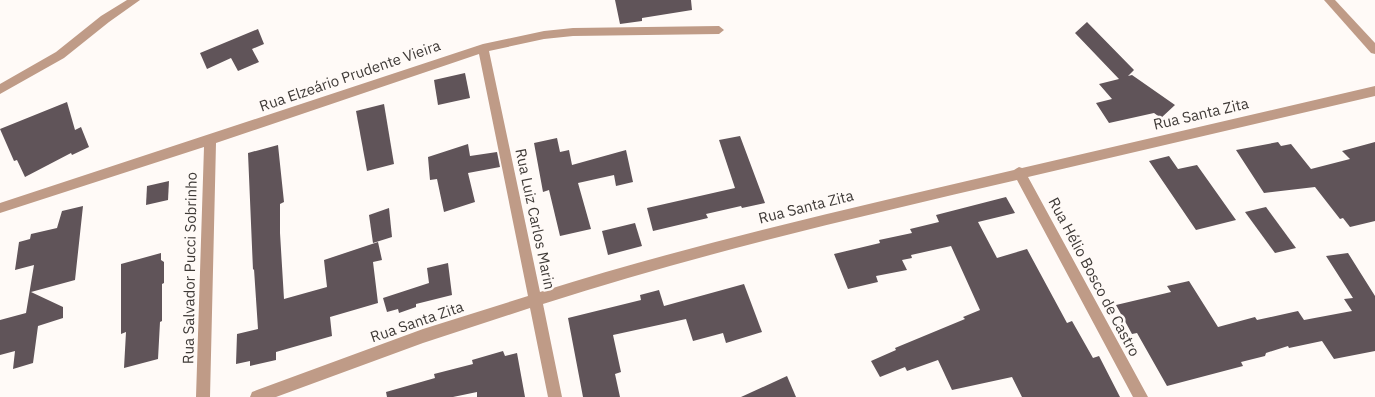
<svg xmlns="http://www.w3.org/2000/svg" width="1375" height="397" viewBox="0 0 1375 397" font-family="'IBM Plex Sans',sans-serif">
  <style>
    .building { fill: #605459 }
    .lines { fill: none; stroke-linecap: round; stroke-linejoin: round }
    .minor { fill: #bf9b87; fill-rule: evenodd }
    .labels { text-anchor: middle; stroke-width: 5; stroke-linejoin: round; paint-order: stroke }
    .street-label { font-size: 15px; fill: #3f3a37; stroke: #fffaf7 }
  </style>
  <rect width="100%" height="100%" fill="#fffaf7"/>
  <!-- building -->
  <g class="building">
    <path d="M615,0H691L692,10L642,18V21L620,24Z"/>
    <path d="M1087,22L1134,70L1128,76L1132,75L1175,105L1161,118L1154,113L1109,123L1096,103L1112,99L1099,84L1119,79L1075,33Z"/>
    <path d="M258,29L264,44L252,49L259,62L238,71L231,58L207,69L200,53Z"/>
    <path d="M465,73L470,98L438,105L434,80Z"/>
    <path d="M67,102L75,130L81,127L89,147L72,155L71,153L25,177L17,160L14,161L0,129Z"/>
    <path d="M384,104L394,164L367,171L356,111Z"/>
    <path d="M740,136L765,203L742,208L741,206L706,214L708,218L653,231L647,208L735,188L719,140Z"/>
    <path d="M557,138L560,152L569,150L572,165L626,150L633,182L616,186L614,175L578,183L591,229L560,236L549,190L543,192L534,143Z"/>
    <path d="M1278,142L1281,146L1291,144L1311,169L1350,159L1342,151L1375,142V221L1350,227L1343,218L1340,219L1315,187L1264,193L1236,150Z"/>
    <path d="M468,144L470,156L497,152L500,167L468,173L475,202L444,212L437,179L430,180L428,157Z"/>
    <path d="M278,145L284,202L280,204V233L284,299L327,287L324,260L378,242L382,260L373,262L378,303L330,317L332,336L276,352V360L250,366V361L236,364L237,334L258,329L254,269L253,270L248,153Z"/>
    <path d="M1169,156L1178,169L1197,165L1236,220L1196,230L1149,161Z"/>
    <path d="M169,181L168,200L146,205L147,186Z"/>
    <path d="M1006,197L1015,213L978,222L997,258L1027,249L1067,323L1072,321L1093,358L1099,356L1120,397H1022L1012,377L952,390L938,360L907,371L905,367L880,377L871,361L896,350L895,348L965,319L963,317L980,310L951,246L911,255L912,258L902,260L907,270L876,276L878,282L848,289L834,254L880,243L879,240L912,233L910,229L939,222L936,215Z"/>
    <path d="M83,206L75,280L31,292L63,307V318L38,326L33,363L13,369L15,351L0,355V320L26,313L34,265L15,270L19,242L30,239L31,234L57,228L62,211Z"/>
    <path d="M1266,207L1296,248L1275,253L1245,212Z"/>
    <path d="M389,208L392,237L373,243L369,215Z"/>
    <path d="M635,223L642,246L608,255L602,231Z"/>
    <path d="M161,253V260L164,262V283L162,284V321L160,322L158,359L124,368L126,332L121,334V264Z"/>
    <path d="M1348,253L1375,296V351L1334,359L1322,341L1289,348L1288,346L1266,353L1265,356L1241,362L1243,366L1167,386L1137,333L1132,334L1116,305L1171,292L1167,286L1189,281L1218,327L1255,317L1257,320L1298,311L1304,320L1352,311L1344,299L1353,298L1326,256Z"/>
    <path d="M448,263L452,295L416,304V307L399,313L398,309L387,312L383,298L429,283L427,268Z"/>
    <path d="M744,284L762,332L726,343L723,333L693,341L686,319L613,335L621,372L615,374L620,397H583L568,318L641,300L640,295L659,290L664,306Z"/>
    <path d="M503,351L505,356L517,353L525,397H477V392L453,397H387L386,392L435,378L434,374L473,364L472,360Z"/>
    <path d="M787,376L796,397H741Z"/>
  </g>
  <g class="lines">
    <!-- minor -->
    <g class="minor">
      <path d="M127,0H140L109,22L64,58L0,94V84L56,52L101,16Z"/>
      <path d="M1324,0H1335L1375,43V54L1371,53Z"/>
      <path d="M719,26L724,30L719,34L573,36L544,39L489,51L540,292C696,243 855,207 1014,170L1019,167L1022,168L1375,86V96L1028,177L1148,397H1133L1017,180C858,217 698,254 543,304L562,397H548L530,308L423,343L276,397H250L252,392L257,390L423,329L528,296L479,54L216,143L210,397H196L204,147L0,213V203L483,44L544,31L573,28Z"/>
    </g>
  </g>
  <g class="labels">
    <!-- street labels -->
    <g class="street-label">
      <text transform="translate(350 76) rotate(-19)" y="5">Rua Elzeário Prudente Vieira</text>
      <text transform="translate(1201 114) rotate(-13)" y="5">Rua Santa Zita</text>
      <text transform="translate(806 207) rotate(-14)" y="5">Rua Santa Zita</text>
      <text transform="translate(535 219) rotate(78)" y="5">Rua Luiz Carlos Marin</text>
      <text transform="translate(190 268) rotate(-89)" y="5">Rua Salvador Pucci Sobrinho</text>
      <text transform="translate(1094 277) rotate(62)" y="5">Rua Hélio Bosco de Castro</text>
      <text transform="translate(417 322) rotate(-19)" y="5">Rua Santa Zita</text>
    </g>
  </g>
</svg>
